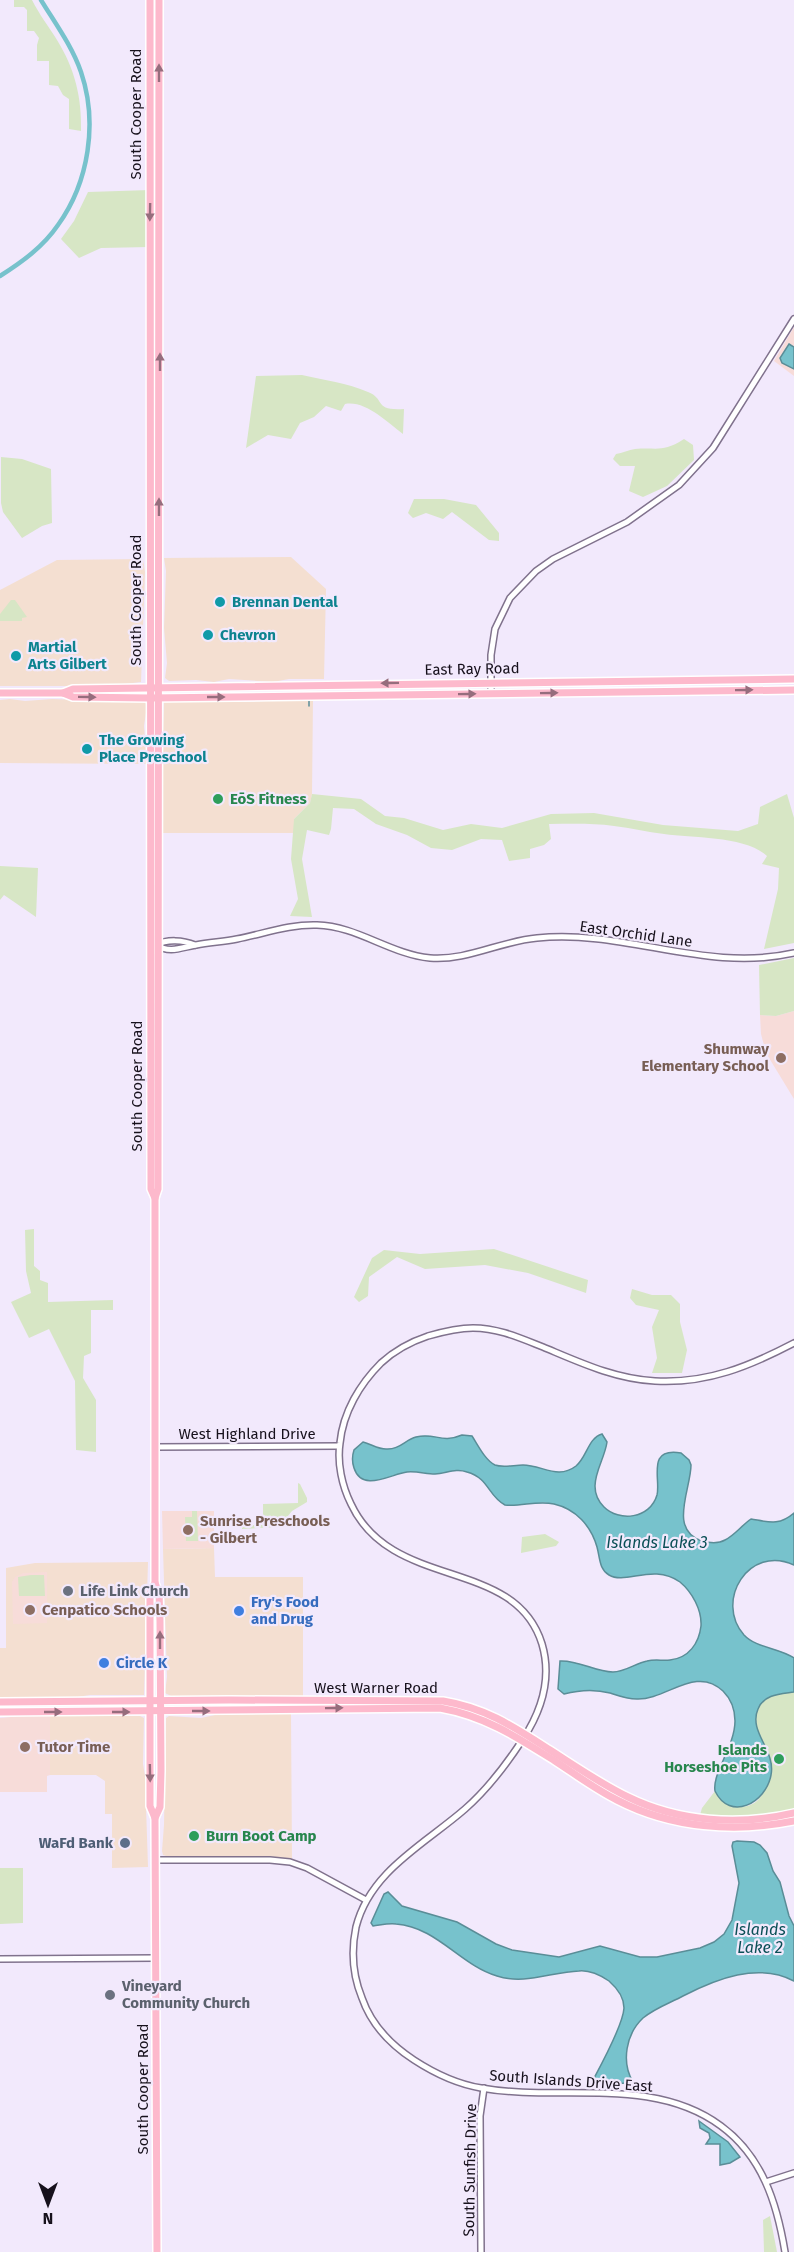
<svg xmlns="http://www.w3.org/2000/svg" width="794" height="2252" viewBox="0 0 794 2252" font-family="'Fira Sans',sans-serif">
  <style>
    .commercial { fill: #f4dfd1 }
    .education { fill: #f7dcd9 }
    .green { fill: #d7e6c5 }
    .water { fill: #77c2cc; stroke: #5a8d97; stroke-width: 1.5 }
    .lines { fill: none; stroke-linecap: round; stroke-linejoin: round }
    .stream { stroke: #5a8d97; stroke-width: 1.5 }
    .canal { stroke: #77c2cc; stroke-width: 4.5 }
    .minor-casing { stroke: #80728d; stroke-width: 8 }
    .major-casing { stroke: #fff; stroke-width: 10 }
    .minor { stroke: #fff; stroke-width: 5 }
    .major { stroke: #fdb9cc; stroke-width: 7 }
    .oneway { fill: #966d7d }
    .culture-dot { fill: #0f9aa8; stroke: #f2e9fc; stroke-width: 2 }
    .leisure-dot { fill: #2e9e5b; stroke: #f2e9fc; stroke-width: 2 }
    .education-dot { fill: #8d6e63; stroke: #f2e9fc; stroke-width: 2 }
    .worship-dot { fill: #6b7280; stroke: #f2e9fc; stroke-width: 2 }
    .shop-dot { fill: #3f7fe0; stroke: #f2e9fc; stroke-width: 2 }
    .service-dot { fill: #5c6f8a; stroke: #f2e9fc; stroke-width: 2 }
    .labels { text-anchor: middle; stroke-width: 4.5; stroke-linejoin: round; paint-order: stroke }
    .street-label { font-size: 15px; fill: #17111c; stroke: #f2e9fc }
    .culture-label { font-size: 15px; font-weight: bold; fill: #0d838f; stroke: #f2e9fc; text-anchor: start }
    .leisure-label { font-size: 15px; font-weight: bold; fill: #27864d; stroke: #f2e9fc; text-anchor: start }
    .education-label { font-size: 15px; font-weight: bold; fill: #785e54; stroke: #f2e9fc; text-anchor: start }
    .worship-label { font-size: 15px; font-weight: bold; fill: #5b616d; stroke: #f2e9fc; text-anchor: start }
    .shop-label { font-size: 15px; font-weight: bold; fill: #366cbe; stroke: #f2e9fc; text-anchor: start }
    .service-label { font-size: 15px; font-weight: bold; fill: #4e5e75; stroke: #f2e9fc; text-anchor: end }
    .water-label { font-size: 16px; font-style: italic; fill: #0a4f56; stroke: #f2e9fc }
  </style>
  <rect width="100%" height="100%" fill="#f2e9fc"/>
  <!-- commercial -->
  <g class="commercial">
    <path d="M291,557L326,589L324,679H289L273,682L229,679L214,682L196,680L169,681L165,678L167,663L164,628L166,571L164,558Z"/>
    <path d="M143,559L145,572L141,682L125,684H96L81,686H0V590L57,560Z"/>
    <path d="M10,699L25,701L52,699L145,702L147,706L144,726L147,764L0,763V700Z"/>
    <path d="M313,699L312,794L310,803L294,819V833H160L164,702L168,700L181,702H245Z"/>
    <path d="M214,1548L215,1577H303V1698L171,1696L165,1693L167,1677L163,1549Z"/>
    <path d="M148,1562L144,1695H90L77,1697L0,1699V1648H6V1568L35,1563Z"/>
    <path d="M291,1713L292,1859L265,1856L169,1857L163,1855L162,1851L164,1825L166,1718L169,1716L201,1718L215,1715Z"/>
    <path d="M50,1716H140L144,1718L143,1764L145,1776L148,1867L112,1868V1814H105V1781L96,1775H50Z"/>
  </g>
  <!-- education -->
  <g class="education">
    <path d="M794,327V376L774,361Z"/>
    <path d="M794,1011V1099L766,1053L761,1034L760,1015L776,1016Z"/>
    <path d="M162,1511H214V1548L163,1549Z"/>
    <path d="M47,1572V1623L13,1624L12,1582L15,1577L23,1573Z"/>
    <path d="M22,1716H50V1775L47,1776V1792H0V1718Z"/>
  </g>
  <!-- green -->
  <g class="green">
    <path d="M14,0H32C39,14 49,27 57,40C75,69 82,98 81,131L69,129V99L63,95L58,86L49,85V61H37V45L39,38L34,31H27V10L24,7H14Z"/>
    <path d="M150,190L149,247L101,248L79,258L61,239L74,221L88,192Z"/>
    <path d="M302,375C323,380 348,383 368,392C386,399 373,411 404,409L403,434C387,422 365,400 345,404L341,411L326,406L314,417L300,423L291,439L268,435L246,448L256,376Z"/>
    <path d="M684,439L693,445L694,460L667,486L643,497L629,491L635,466H620L613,459L616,454C622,453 629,450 635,449C658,447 662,453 684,439Z"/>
    <path d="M1,457L22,459L51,469L52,523L42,526L22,538L3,512L1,503Z"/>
    <path d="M414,499H444L476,505L499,533V541L489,540L452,512L443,519L426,513L413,518L408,513Z"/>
    <path d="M11,600H15L27,617L22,618V621H0V614Z"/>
    <path d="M312,794L361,799L385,816L404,818L443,830L471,824L502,828L551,814L594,813L663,825L738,831L758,824L760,807L787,794L794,818V943L764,949L778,889L779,868L762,864L767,856C746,836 693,838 664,834C647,832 631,828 614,826C592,823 571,824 549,824L551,839L544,845L530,849V858L509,861L502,840L481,839L452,850L431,848L407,835L376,824L354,809L333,808L331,829L329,835L307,830L302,859L312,917L290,916L298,899L291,859L294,819L310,803Z"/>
    <path d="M0,866L38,868L36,917L4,895L0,900Z"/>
    <path d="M794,958V1011L776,1016L760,1015L759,965Z"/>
    <path d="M34,1229V1266L40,1271V1280L48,1283V1302L113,1300V1310H91V1353L84,1356L83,1378L96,1400V1452L76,1450L75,1381L49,1329L29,1338L11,1302L31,1293L26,1271L25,1230Z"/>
    <path d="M494,1249L588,1280L586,1293L528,1273L485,1265L425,1269L397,1257L369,1277L368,1296L359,1302L354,1297L372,1258L384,1250L420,1254Z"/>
    <path d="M632,1289L652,1295H671L680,1304V1322L687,1350L682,1373H652L657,1358L652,1327L659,1310L636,1305L630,1298Z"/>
    <path d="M298,1483L300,1484L307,1498V1502L292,1511L279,1527L242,1529V1525H263V1504L298,1503Z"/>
    <path d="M192,1511H197L198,1541H186L185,1517H192Z"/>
    <path d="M545,1534L559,1542L556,1546L521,1553L522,1537Z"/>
    <path d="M31,1575H44L45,1596H19L18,1577Z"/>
    <path d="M794,1692V1810C763,1816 732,1818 700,1815L702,1808L715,1791C719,1798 724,1802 732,1805C741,1808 751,1807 758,1800C794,1756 745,1740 758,1709C764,1694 781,1694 794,1692Z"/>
    <path d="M0,1868H23V1923L0,1924Z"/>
    <path d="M770,2216L777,2252H764L763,2220Z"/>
  </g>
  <!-- water -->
  <g class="water">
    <path d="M789,344L794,347V369L782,363L780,358Z"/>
    <path d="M462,1435L472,1436C478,1445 485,1460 495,1465C503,1468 514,1465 523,1465C542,1465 558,1480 576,1466C587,1457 588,1438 602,1434L607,1442C605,1457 595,1471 595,1486C595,1494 598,1501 604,1507C619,1522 650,1519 657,1495C661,1479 646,1447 681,1453L689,1460L691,1465C691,1489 668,1530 702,1541C710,1543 718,1544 725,1540C735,1535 742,1525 751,1519C769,1522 779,1526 794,1513V1565C749,1544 714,1601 744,1635C756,1648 780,1648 794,1658V1692C781,1694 764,1694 758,1709C748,1732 776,1750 771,1775C766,1803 730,1822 715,1791C712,1773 735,1746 735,1721C735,1710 731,1699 723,1691C696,1665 666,1700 637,1699C627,1699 619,1696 610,1693C595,1689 579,1690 564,1694L558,1689L560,1661C579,1660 595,1672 613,1672C625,1672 636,1663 647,1661C655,1659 663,1661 670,1660C689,1658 699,1643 701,1626C702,1610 692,1592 680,1582C653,1563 626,1585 609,1575C599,1569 600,1558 597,1547C591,1526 576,1509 554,1504C537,1500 521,1507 505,1505C488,1496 489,1478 467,1472C456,1468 447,1473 435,1474C426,1474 417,1471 407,1472C391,1474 362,1493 354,1468C352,1462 352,1456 354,1450L363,1442C371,1444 378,1449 386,1449C399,1450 405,1440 416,1437C435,1432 441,1444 462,1435Z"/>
    <path d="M737,1841L754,1842L760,1845L767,1853L773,1871L780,1882L789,1916L794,1926V1981C758,1962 716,1979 683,1996C670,2003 655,2008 643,2018C626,2034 621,2062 633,2082L631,2083L599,2084L593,2080C601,2065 623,2025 624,2008C624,1997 617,1988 609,1981C600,1975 589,1970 579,1971C551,1972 525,1985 497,1976C460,1965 437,1927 396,1924C388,1923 381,1925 373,1926L371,1923L384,1894L388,1892L402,1906L457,1922L496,1944L512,1950L559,1957L600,1946L640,1957H657L700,1948L714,1942L724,1934L732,1920L739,1883L732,1846L733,1842Z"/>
    <path d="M699,2121L728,2142L740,2157L730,2163L720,2165V2144H706L710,2138L709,2133L700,2128Z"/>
  </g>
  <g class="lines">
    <!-- stream -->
    <path class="stream" d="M309,701V706"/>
    <!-- canal -->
    <path class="canal" d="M0,276C22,262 43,247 58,225C89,182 98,122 81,72C72,46 55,23 41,0"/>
    <!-- minor casing -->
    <g class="minor-casing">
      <g id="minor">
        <path d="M491,694V655L495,629L510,598L536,571L553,559L627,522L679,485L713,448L794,319"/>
        <path d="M156,945C167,939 183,940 195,945"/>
        <path d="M157,945C169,954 183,947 196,945C210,942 223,942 237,939C263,934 290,924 317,925C357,926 390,954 430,958C467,961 501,941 537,938C626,929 705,973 794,953"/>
        <path d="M155,1447L339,1446"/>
        <path d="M155,1860H270L290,1862L307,1868L366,1900"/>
        <path d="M0,1959L156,1958"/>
        <path d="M766,2182L794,2173"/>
        <path d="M481,2252L480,2116L484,2088"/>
        <path d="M785,2252C777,2203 762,2156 721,2126C652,2075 559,2102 481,2088C457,2084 434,2073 414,2060C391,2045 371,2024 362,1998C353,1976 351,1951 356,1927C370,1871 425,1844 465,1809C489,1788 506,1765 523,1739C542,1710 552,1678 542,1644C515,1556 392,1592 351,1504C342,1486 337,1463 340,1443C343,1412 360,1384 381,1363C394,1351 410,1342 428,1336C442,1332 458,1328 473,1328C498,1328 520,1338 543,1347C579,1362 615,1379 655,1381C707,1384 750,1366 794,1343"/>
      </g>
    </g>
    <!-- major casing -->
    <g class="major-casing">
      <g id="major">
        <path d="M150,0L151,1189L155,1198"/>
        <path d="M0,693H63L73,689L794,679"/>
        <path d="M63,693L73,697L150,698L794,690"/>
        <path d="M155,1583L150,1593V1806L155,1818L157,2252"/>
        <path d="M0,1702L229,1700L443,1701C486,1708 514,1727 550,1750C575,1766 601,1784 628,1797C679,1822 739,1826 794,1813"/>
        <path d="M0,1712L440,1708C485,1716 517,1737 555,1761C575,1774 595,1789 617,1800C671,1828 735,1833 794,1821"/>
        <path d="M155,1818L160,1807L161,1771L160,1621L159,1593L155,1583V1198L158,1189L159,0"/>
      </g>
    </g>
    <!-- minor -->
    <use href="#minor" class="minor"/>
    <!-- major -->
    <use href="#major" class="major"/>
  </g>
  <!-- one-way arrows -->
  <defs><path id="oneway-solid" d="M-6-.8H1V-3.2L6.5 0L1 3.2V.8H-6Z" transform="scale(1.5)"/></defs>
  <g class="oneway">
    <use href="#oneway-solid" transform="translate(159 73) rotate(-90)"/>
    <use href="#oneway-solid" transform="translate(150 212) rotate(91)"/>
    <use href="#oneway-solid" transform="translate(160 362) rotate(-90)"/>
    <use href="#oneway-solid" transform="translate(159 507) rotate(-90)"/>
    <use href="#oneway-solid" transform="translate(390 683) rotate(179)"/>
    <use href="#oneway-solid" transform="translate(744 690) rotate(-1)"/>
    <use href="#oneway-solid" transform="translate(549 693) rotate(-1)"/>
    <use href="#oneway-solid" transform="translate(467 694) rotate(-1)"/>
    <use href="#oneway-solid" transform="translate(87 697) rotate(1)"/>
    <use href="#oneway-solid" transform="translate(216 697)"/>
    <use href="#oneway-solid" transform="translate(160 1640) rotate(-90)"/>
    <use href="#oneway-solid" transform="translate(334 1708) rotate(-1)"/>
    <use href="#oneway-solid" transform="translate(201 1711)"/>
    <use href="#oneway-solid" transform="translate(53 1712)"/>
    <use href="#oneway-solid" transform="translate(121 1712)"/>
    <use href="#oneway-solid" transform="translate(150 1773) rotate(89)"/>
  </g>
  <!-- markers -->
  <g class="culture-dot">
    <circle cx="220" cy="602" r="6"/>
    <circle cx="208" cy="635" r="6"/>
    <circle cx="16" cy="656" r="6"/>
    <circle cx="87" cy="749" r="6"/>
  </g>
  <g class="leisure-dot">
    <circle cx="218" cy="799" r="6"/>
    <circle cx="779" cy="1759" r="6"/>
    <circle cx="194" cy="1836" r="6"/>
  </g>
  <g class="education-dot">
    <circle cx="781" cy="1058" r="6"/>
    <circle cx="188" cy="1530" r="6"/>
    <circle cx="30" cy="1610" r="6"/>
    <circle cx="25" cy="1747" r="6"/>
  </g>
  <g class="worship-dot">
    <circle cx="68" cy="1591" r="6"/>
    <circle cx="110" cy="1995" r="6"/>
  </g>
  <g class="shop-dot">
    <circle cx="239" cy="1611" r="6"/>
    <circle cx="104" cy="1663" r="6"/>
  </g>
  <circle class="service-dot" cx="125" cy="1843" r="6"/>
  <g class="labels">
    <!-- street labels -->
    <g class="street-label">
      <text transform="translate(136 114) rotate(-90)" y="5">South Cooper Road</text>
      <text transform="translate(136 600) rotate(-90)" y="5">South Cooper Road</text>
      <text transform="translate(472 669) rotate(-1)" y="5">East Ray Road</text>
      <text transform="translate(636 934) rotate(8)" y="5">East Orchid Lane</text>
      <text transform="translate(137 1086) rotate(-90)" y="5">South Cooper Road</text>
      <text x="247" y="1439">West Highland Drive</text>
      <text x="376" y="1693">West Warner Road</text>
      <text transform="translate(571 2081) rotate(4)" y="5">South Islands Drive East</text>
      <text transform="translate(143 2089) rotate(-90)" y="5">South Cooper Road</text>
      <text transform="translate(470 2170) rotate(-89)" y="5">South Sunfish Drive</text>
    </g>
    <!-- culture labels -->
    <g class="culture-label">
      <text x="232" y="607">Brennan Dental</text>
      <text x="220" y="640">Chevron</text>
      <text x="28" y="652">Martial<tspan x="28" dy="17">Arts Gilbert</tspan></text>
      <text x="99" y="745">The Growing<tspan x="99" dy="17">Place Preschool</tspan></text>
    </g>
    <!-- leisure labels -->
    <g class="leisure-label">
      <text x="230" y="804">EōS Fitness</text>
      <text x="767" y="1755" text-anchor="end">Islands<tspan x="767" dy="17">Horseshoe Pits</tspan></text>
      <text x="206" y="1841">Burn Boot Camp</text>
    </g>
    <!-- education labels -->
    <g class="education-label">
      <text x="769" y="1054" text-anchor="end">Shumway<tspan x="769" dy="17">Elementary School</tspan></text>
      <text x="200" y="1526">Sunrise Preschools<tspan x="200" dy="17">- Gilbert</tspan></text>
      <text x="42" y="1615">Cenpatico Schools</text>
      <text x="37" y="1752">Tutor Time</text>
    </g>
    <!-- worship labels -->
    <g class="worship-label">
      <text x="80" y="1596">Life Link Church</text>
      <text x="122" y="1991">Vineyard<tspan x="122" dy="17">Community Church</tspan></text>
    </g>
    <!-- shop labels -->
    <g class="shop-label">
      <text x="251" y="1607">Fry's Food<tspan x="251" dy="17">and Drug</tspan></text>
      <text x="116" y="1668">Circle K</text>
    </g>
    <!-- service labels -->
    <g class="service-label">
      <text x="113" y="1848">WaFd Bank</text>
    </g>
    <!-- water labels -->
    <g class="water-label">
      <text x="657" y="1548">Islands Lake 3</text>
      <text x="760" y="1935">Islands<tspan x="760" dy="18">Lake 2</tspan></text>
    </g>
  </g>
  <!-- north arrow -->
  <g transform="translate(48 2204) rotate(180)" stroke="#f2e9fc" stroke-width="4.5" paint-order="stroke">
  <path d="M0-4.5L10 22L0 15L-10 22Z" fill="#17111c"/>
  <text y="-9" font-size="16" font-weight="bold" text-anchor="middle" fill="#17111c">N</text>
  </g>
</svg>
